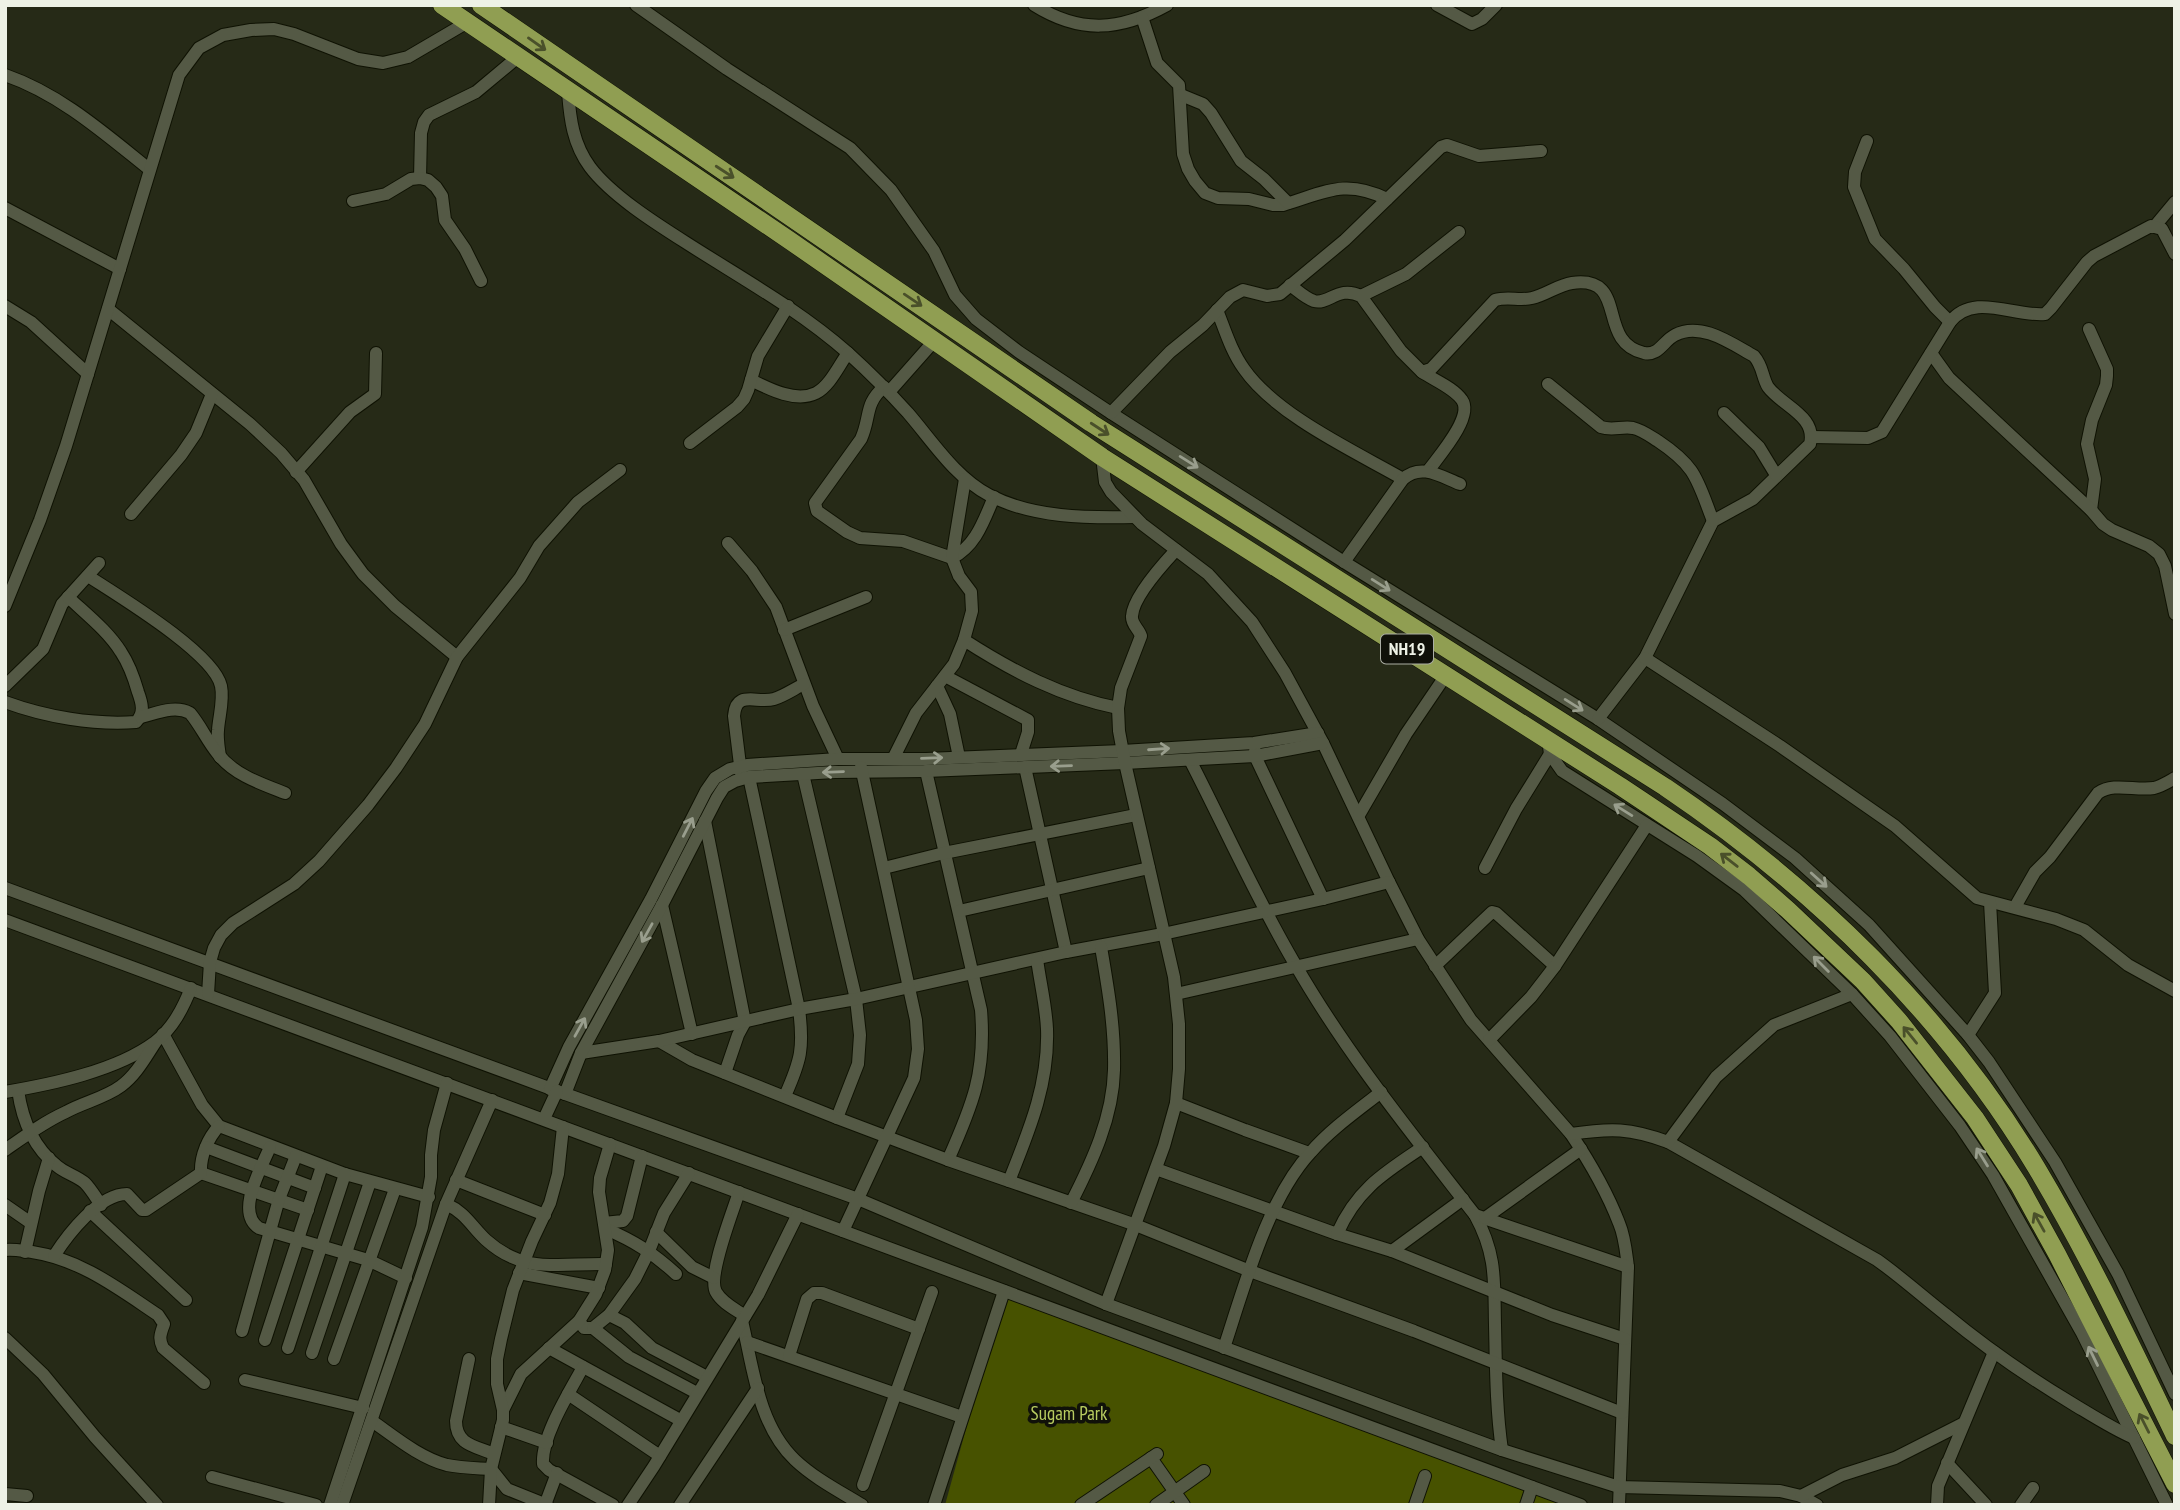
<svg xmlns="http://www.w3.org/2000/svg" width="2180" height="1510" viewBox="0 0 2180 1510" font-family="'PT Sans Narrow',sans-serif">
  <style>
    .green { fill: #475200 }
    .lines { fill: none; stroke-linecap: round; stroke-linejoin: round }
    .minor-casing { stroke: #0f1203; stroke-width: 14 }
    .highway-casing { stroke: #0f1203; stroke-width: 19 }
    .minor { stroke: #545945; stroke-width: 12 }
    .highway { stroke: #909e52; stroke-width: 18 }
    .oneway { stroke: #4a502a }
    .oneway2 { stroke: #999e8d }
    .labels { text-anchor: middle; stroke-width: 7; stroke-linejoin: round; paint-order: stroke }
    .shield { fill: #101109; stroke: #abaea4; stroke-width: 2 }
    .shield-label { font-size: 18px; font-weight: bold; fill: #eef2e6 }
    .park-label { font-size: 19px; fill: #b8cc60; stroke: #101109 }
  </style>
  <rect width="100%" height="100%" fill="#262a17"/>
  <!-- green -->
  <path class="green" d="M1004,1291L1581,1505H945Z"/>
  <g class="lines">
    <!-- minor casing -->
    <g class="minor-casing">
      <g id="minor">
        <path d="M636,5L727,69L850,148L891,190L934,251L955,295L976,319L1019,352L1111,413L1344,562L1598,719L1723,804L1795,858L1869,925L1968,1035L1989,1062L2055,1162L2118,1274L2175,1394"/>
        <path d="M1034,5C1080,34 1120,31 1167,5"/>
        <path d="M1437,5L1472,24L1482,19L1496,5"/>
        <path d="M1142,17L1157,63L1179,85L1183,154L1188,169L1195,181L1205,193L1218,198L1249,199L1273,205H1283C1324,193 1344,178 1387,199"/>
        <path d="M5,75C60,94 104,133 149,169"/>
        <path d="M568,92C570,119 573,144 590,167C611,195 655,223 685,242C741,278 798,309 848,353C869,372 889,392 908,413C933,442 955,477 989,495C1033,518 1087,518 1135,517"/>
        <path d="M1181,95L1203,104L1211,113L1241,161L1264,179L1288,203"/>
        <path d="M1867,141L1855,172L1854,187L1875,239L1904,269L1935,307L1950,322"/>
        <path d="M420,178L421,133L424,122L429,115L476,92L518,57"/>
        <path d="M353,201L386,194L411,179L420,178L428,180L436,187L442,196L445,220L465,249L481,281"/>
        <path d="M5,208L120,269"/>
        <path d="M2155,226L2175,202"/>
        <path d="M1290,285C1297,290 1305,298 1314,301C1329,305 1338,285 1361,296L1401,351L1422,372L1431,369L1495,300C1508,296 1519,301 1532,298C1546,295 1558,285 1572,283C1630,275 1595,342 1644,353C1659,356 1663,341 1675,335C1701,321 1732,344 1754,356C1763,366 1762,377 1768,387C1782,406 1817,416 1810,444L1753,499L1713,521L1645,658L1598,719"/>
        <path d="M1361,296L1406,274L1459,232"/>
        <path d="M5,306L31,322L88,374"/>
        <path d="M108,309L250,424L281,453L304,480L341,544L363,574L395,606L457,657"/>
        <path d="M1217,310C1225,330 1231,351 1244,369C1276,415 1354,451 1403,479"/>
        <path d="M2089,329L2107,369V376L2106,385L2092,420L2087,444L2095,479L2091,510"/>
        <path d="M1931,353L1949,378L2091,510L2103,524L2112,530L2149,546L2159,554L2165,566L2175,614"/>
        <path d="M1422,372C1434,380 1454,388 1462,400C1474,417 1438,457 1428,471"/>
        <path d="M751,380C769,389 796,403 816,393C830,386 839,365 848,353"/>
        <path d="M1548,384L1601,427C1612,431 1622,426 1633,428C1642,430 1650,436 1658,441C1697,467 1697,480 1713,521"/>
        <path d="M884,387C864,404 871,417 861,439L815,503L817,511L847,532L860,538L903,541L952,558C976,546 984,520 994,497"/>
        <path d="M889,392L935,340"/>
        <path d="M1111,413L1170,352L1203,325L1230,297L1243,290L1267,296L1280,294L1345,240L1441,147L1447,145L1479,156L1541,151"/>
        <path d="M1724,413L1759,447L1776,475"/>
        <path d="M1812,437L1868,438L1882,432L1950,322C1974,292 2013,317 2045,314L2051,308L2087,262L2094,256L2151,226L2162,229L2175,254"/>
        <path d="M690,443L737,407L744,399L748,390L758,356L788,306"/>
        <path d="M1102,457L1105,482L1111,492L1142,524L1208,574L1252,622L1285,673L1323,743L1389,882L1418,939L1471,1020L1571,1134C1589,1161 1607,1192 1619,1223C1625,1237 1626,1252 1628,1267L1619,1505"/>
        <path d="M296,472L350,412L375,394L376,353"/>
        <path d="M131,514L181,455L196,433L212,394"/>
        <path d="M728,543L752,571L776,607L813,706L838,759"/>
        <path d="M1344,562L1403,479C1421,463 1440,476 1460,484"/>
        <path d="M88,576C117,595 214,653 221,686C224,700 219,716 218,730C217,739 219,748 220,757"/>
        <path d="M5,606L40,520L66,446L179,75L199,48L223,35L251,30L274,29L294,34L358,59L383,63L408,57L466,23"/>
        <path d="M784,630L866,597"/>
        <path d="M964,640C1012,671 1062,697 1118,708"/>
        <path d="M1645,658L1780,746L1895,826L1977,898L2056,919L2084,930L2128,965L2175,991"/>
        <path d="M945,676L1028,720V732L1021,754"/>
        <path d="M5,686L43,649L62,604L99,563"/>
        <path d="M937,686L950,714L959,757"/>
        <path d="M5,702C46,717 93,725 136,722C145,713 142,703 138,692C134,678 129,664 121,652C108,631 86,614 68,597"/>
        <path d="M141,717C157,713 175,705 190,713C201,726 207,741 218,754C234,775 262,784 285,793"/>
        <path d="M1548,739L1550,754L1562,771L1697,856L1744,890L1852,994L1890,1036L1960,1126L1993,1175L2082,1333L2167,1505"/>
        <path d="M1255,751V756L1323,899"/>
        <path d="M893,759L916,713L954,664L964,640L972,611L971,592L959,576L952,558L965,479"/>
        <path d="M1190,760C1225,828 1256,898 1295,964C1346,1053 1412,1134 1475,1215C1497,1255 1494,1282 1495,1325C1496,1367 1496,1409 1502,1450"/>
        <path d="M1025,767L1066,952"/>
        <path d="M926,771L981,1010C986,1072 973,1104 948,1160"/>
        <path d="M741,773L734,716C736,689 757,704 774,699C784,696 794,689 804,684"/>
        <path d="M803,774L856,999L860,1035L858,1064L837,1118"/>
        <path d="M749,777L799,1009C804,1048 801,1060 785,1096"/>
        <path d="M1359,815L1406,734L1446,675"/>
        <path d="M705,821L745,1022L738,1035L725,1073"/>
        <path d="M884,868L944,853L1136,815"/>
        <path d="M1485,868L1516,809L1550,754"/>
        <path d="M5,888L557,1091L858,1199L1106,1304L1502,1450L1619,1487L1780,1491L1801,1496L1817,1505"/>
        <path d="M662,905L692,1034"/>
        <path d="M2015,907L2035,872L2050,857L2098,793C2114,782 2135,791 2154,788C2162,786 2168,782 2175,778"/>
        <path d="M959,911L1149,868"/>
        <path d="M5,920L1581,1505"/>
        <path d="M1435,966L1492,912L1496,913L1555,966"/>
        <path d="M208,994L210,962L214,948L221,935L233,923L294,884L319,861L368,805L396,768L425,724L457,657L520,578L539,546L578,502L620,470"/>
        <path d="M1176,994L1418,939"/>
        <path d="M163,1034L202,1105L219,1126L345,1174L429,1197"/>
        <path d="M1968,1035L1995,993L1990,902"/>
        <path d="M1489,1040L1531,997L1555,966L1647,825"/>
        <path d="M659,1041L692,1060L837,1118L948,1160L1133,1224L1250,1271L1414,1331L1622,1413"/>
        <path d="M581,1053L659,1041L799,1009L856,999L1066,952L1163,934L1323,899L1389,882"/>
        <path d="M550,1089L569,1047L651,899L706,791L715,778L730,769L747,765L838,759H926L1122,751L1254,743L1318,733"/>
        <path d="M18,1090C22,1119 33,1147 57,1166C65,1173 77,1176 85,1183C91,1189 96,1198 101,1205"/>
        <path d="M5,1092C52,1084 116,1071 155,1042C173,1028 183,1008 191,988"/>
        <path d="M565,1094L581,1053L662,905L717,798L724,787L735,781L749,777L835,772L926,771L1125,763L1255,756L1323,743"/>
        <path d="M1176,1103L1245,1130L1309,1153"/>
        <path d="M544,1119L557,1091"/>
        <path d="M219,1126C208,1138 200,1156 201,1173L308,1210"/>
        <path d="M1571,1134C1611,1128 1630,1128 1668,1142L1877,1260C1901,1277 1922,1296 1945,1314C1985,1347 2028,1377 2073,1404C2093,1416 2113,1429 2134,1438"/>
        <path d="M1668,1142L1716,1077L1774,1025L1852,994"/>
        <path d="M206,1147L315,1188"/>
        <path d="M270,1147C261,1169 235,1212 259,1228L368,1260L406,1278"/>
        <path d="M5,1150C25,1136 44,1122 66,1112C84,1102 105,1098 121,1086C136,1075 145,1058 155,1043"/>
        <path d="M1156,1169L1337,1234L1392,1251L1552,1315L1625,1339"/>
        <path d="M456,1180L545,1215"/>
        <path d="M1009,1181C1029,1131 1049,1084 1047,1029C1046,1006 1040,982 1037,959"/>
        <path d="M739,1192C733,1211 707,1276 716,1292C722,1303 735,1309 745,1316"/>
        <path d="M1071,1203C1092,1162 1113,1117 1114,1070C1115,1028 1108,988 1101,947"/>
        <path d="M446,1204C466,1213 471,1226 486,1240C525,1275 559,1263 606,1264"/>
        <path d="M5,1205L31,1223"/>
        <path d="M90,1211L186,1300"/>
        <path d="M1475,1215L1628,1267"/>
        <path d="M1485,1218L1581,1149"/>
        <path d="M604,1223L623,1221L627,1216L642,1156"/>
        <path d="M606,1229C634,1241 653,1253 676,1274"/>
        <path d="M843,1231L914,1078L918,1049L916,1020L861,767"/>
        <path d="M656,1232L692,1267L714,1278"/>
        <path d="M1337,1234C1357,1189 1384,1173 1423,1147"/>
        <path d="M5,1250C14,1249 23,1251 32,1252C80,1259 119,1289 158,1315L164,1324C161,1333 158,1338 163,1348L204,1383"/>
        <path d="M1392,1251L1463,1199"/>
        <path d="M25,1252L39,1191L49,1158"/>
        <path d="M54,1256C68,1234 99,1194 127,1194L142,1210H146L201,1173"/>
        <path d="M519,1273L599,1288"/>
        <path d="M1106,1304L1164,1146L1176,1103L1179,1069V1024L1174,977L1125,763L1119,731L1118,708L1121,688L1141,636C1139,629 1131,624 1132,616C1133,597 1163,564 1176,550"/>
        <path d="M609,1315L625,1323L652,1348L707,1377"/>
        <path d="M579,1321L584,1328H593L609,1315L635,1279L649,1251L664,1213L689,1173"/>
        <path d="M742,1321C753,1367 758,1425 795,1460C814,1478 839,1491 862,1505"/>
        <path d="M593,1328L629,1357L697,1393"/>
        <path d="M242,1331L279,1199L296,1156"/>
        <path d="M5,1338L43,1374L95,1437L157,1505"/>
        <path d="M265,1340L322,1166"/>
        <path d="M747,1342L962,1417"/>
        <path d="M288,1348L345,1174"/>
        <path d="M549,1348L680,1420"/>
        <path d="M1224,1348C1244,1288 1267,1199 1311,1152C1331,1129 1357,1111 1381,1092"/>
        <path d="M312,1353L370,1182"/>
        <path d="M789,1356L807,1299L814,1293H822L919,1329"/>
        <path d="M334,1359L395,1189"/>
        <path d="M469,1359L456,1421C456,1445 475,1446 494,1454"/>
        <path d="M583,1367C570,1391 541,1437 543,1464L549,1470L613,1505"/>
        <path d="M245,1380L363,1408"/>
        <path d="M568,1394L660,1456"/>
        <path d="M503,1410L521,1374L579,1321L596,1294L605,1270L608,1250L599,1192L600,1178L610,1144"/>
        <path d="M372,1421C395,1437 420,1458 447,1465C462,1468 476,1468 491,1469L507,1489L547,1505"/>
        <path d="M501,1427L547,1443"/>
        <path d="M1151,1458L1184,1505"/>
        <path d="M1947,1463L1986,1505"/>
        <path d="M212,1477L316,1505"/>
        <path d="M863,1485L932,1292"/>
        <path d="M5,1494L27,1496"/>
        <path d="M1801,1496L1842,1475L1895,1458L1964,1423"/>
        <path d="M330,1505L422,1227L431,1177V1155L434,1130L447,1083"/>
        <path d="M342,1505L446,1204L492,1100"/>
        <path d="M489,1505L491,1469L503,1420V1410L497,1384V1359L501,1339L513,1290L532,1241L550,1203L558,1174L563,1127"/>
        <path d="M545,1505L557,1473"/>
        <path d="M628,1505L654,1466L758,1295L798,1214"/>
        <path d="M680,1505L758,1388"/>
        <path d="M934,1505L1004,1291"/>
        <path d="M1081,1505L1157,1454"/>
        <path d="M1156,1505L1204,1471"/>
        <path d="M1415,1505L1425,1476"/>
        <path d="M1526,1505L1532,1487"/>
        <path d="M1937,1505L1938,1486L1994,1352"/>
        <path d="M2021,1505L2033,1488"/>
      </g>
    </g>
    <!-- highway casing -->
    <g class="highway-casing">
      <g id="highway">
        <path d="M442,5L789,240L1102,457L1620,786L1710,846L1749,876L1788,910L1863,981L1899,1021L1975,1118L2019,1185L2057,1254L2175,1484"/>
        <path d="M481,5L1091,423L1665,787C1813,887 1944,1014 2036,1167C2088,1254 2131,1345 2175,1436"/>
      </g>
    </g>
    <!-- minor -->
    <use href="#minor" class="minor"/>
    <!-- highway -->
    <use href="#highway" class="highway"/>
  </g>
  <!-- one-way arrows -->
  <defs><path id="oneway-shaft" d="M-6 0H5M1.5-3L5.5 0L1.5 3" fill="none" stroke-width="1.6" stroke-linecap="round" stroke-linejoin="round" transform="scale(1.75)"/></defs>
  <g class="oneway">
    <use href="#oneway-shaft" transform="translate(537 44) rotate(35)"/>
    <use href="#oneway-shaft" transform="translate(725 172) rotate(33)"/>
    <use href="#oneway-shaft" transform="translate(913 300) rotate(34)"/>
    <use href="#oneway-shaft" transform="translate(1100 429) rotate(33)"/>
    <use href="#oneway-shaft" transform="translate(1729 860) rotate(-142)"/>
    <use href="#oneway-shaft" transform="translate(1910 1035) rotate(-129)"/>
    <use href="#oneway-shaft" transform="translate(2039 1222) rotate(-119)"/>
    <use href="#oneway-shaft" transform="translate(2144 1423) rotate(-117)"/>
  </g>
  <g class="oneway2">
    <use href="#oneway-shaft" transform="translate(1189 462) rotate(32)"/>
    <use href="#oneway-shaft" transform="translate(1381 585) rotate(32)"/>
    <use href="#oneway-shaft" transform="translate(1574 705) rotate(32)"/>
    <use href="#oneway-shaft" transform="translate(1159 749) rotate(-4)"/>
    <use href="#oneway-shaft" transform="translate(932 758) rotate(-2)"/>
    <use href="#oneway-shaft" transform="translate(1061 766) rotate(178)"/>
    <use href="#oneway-shaft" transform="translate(833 772) rotate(178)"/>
    <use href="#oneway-shaft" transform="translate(1623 810) rotate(-148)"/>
    <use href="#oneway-shaft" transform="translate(688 827) rotate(-63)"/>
    <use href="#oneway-shaft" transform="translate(1819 880) rotate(42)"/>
    <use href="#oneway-shaft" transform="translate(647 933) rotate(119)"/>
    <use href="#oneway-shaft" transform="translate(1821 964) rotate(-135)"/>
    <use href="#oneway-shaft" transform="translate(580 1027) rotate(-61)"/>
    <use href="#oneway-shaft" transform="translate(1982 1157) rotate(-122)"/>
    <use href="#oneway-shaft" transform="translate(2093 1356) rotate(-116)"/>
  </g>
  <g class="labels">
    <!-- shield labels -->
    <rect class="shield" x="1381" y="634.5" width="52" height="29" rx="5"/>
    <g class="shield-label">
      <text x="1407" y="655">NH19</text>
    </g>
    <!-- park labels -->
    <g class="park-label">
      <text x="1069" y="1420">Sugam Park</text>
    </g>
  </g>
  <!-- border -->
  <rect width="2180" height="1510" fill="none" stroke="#eef2e6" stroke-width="14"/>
</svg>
